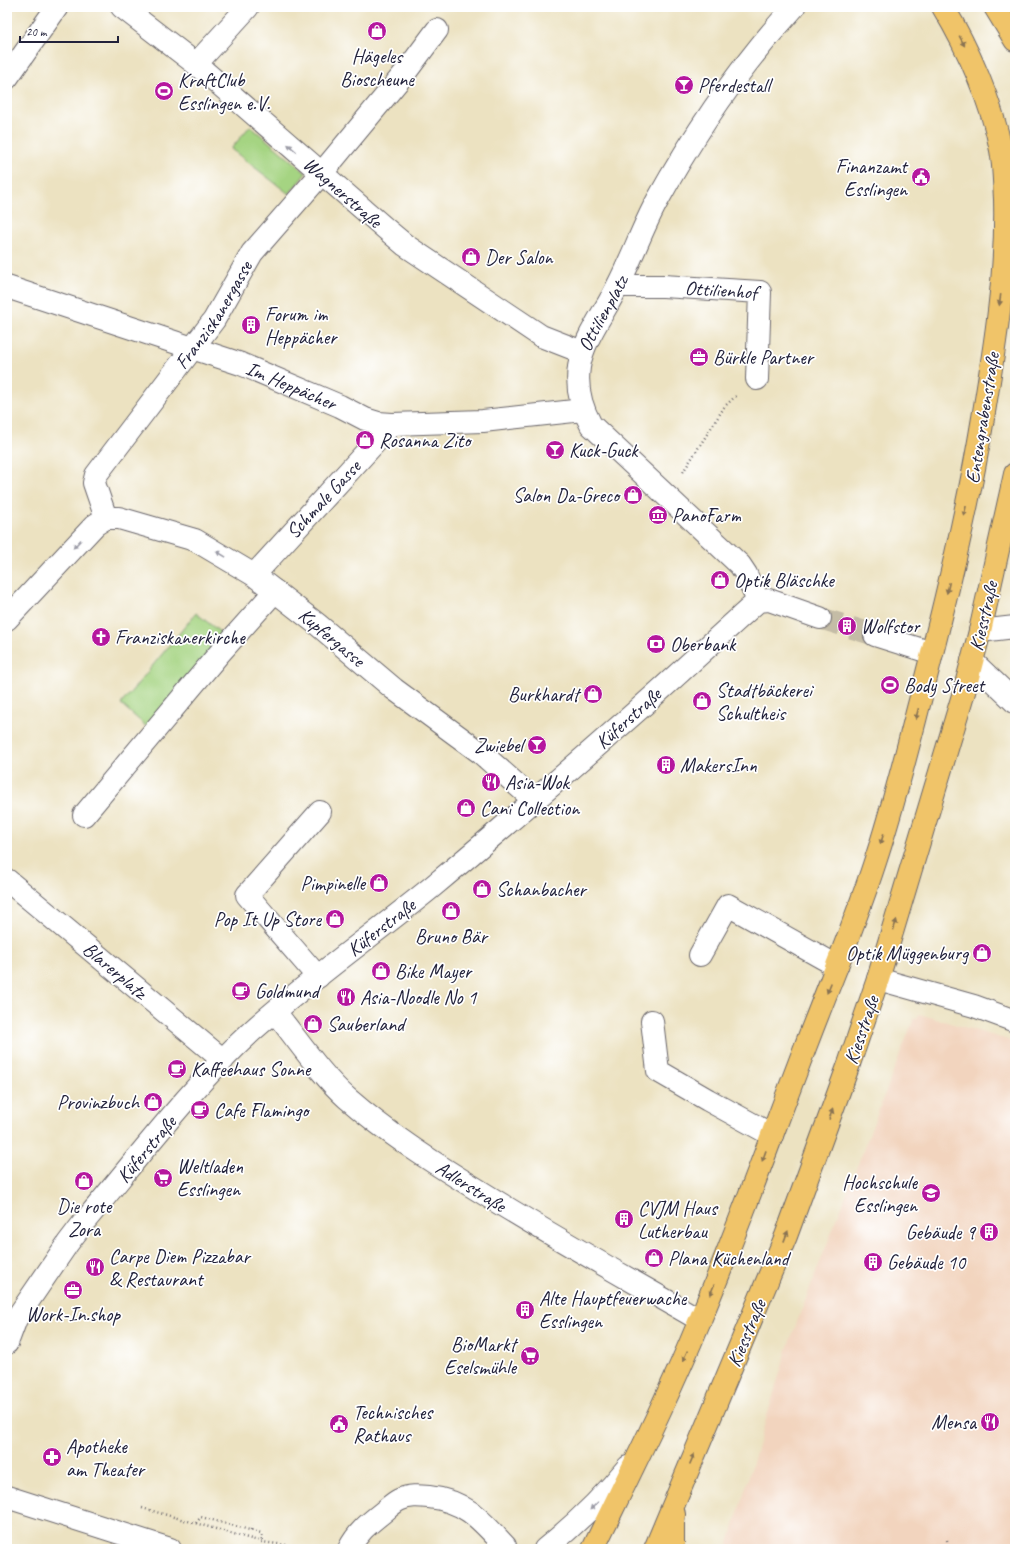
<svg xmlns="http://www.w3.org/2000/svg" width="1022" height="1556" viewBox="0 0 1022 1556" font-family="Caveat,sans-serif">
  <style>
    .built { fill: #f2d4be }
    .green { fill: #a5d482; stroke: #647b5e }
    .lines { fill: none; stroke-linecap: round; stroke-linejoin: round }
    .minor-tunnel { stroke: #c4bca6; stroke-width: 22; stroke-dasharray: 22 11; stroke-linecap: butt }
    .minor-casing { stroke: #69656a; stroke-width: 24 }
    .major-casing { stroke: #69656a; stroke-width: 24 }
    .path { stroke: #69656a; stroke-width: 2.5; stroke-dasharray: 1 3; stroke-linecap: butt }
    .minor { stroke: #fff; stroke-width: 22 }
    .major { stroke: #f0c469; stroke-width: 22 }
    .oneway { fill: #897352 }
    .oneway2 { fill: #9c9ca7 }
    .labels { text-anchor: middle; stroke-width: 3.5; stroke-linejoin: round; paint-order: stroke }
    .poi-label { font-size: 20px; fill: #22223b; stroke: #fff; text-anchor: start }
    .street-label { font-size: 20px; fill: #22223b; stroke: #fff }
  </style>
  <rect width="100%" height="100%" fill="#fff"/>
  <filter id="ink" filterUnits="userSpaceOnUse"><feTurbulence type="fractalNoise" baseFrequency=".025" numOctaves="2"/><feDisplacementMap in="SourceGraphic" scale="8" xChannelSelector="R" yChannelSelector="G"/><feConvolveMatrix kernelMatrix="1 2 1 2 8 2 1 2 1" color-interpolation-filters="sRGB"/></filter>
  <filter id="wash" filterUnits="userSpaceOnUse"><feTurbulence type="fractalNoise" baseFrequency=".012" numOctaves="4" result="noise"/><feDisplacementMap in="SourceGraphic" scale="16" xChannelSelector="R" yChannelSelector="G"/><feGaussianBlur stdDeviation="0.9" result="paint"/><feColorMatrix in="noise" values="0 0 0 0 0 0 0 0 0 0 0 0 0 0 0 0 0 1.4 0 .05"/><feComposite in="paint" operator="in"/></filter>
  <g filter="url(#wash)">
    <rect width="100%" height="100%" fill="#ece2c1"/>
    <!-- built -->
    <path class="built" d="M919,1014L1015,1042V1549H727L789,1343L914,1018L917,1019Z"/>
    <!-- green -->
    <g class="green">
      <path d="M250,126L306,173L289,194L231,149Z"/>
      <path d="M196,613L225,636L148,728L121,704Z"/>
    </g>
  </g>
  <g filter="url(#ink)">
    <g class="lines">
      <!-- minor-tunnel -->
      <path class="minor-tunnel" d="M820,618L875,635"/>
      <!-- minor casing -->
      <g class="minor-casing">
        <g id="minor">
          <path d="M122,7L196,64L386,229L405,245L541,336L582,352"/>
          <path d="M196,64L248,7"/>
          <path d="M7,78L57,7"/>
          <path id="s1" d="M618,286H663L760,292L757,379"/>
          <path id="s2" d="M7,287L241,364L340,406L365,419L378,423L392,424L483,421L583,410"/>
          <path id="s3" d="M106,518L94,483L96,475L214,320L252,253L321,174L408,69L437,30"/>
          <path d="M254,575L392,424"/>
          <path id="s4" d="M758,601L746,574L740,565L591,425C581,407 576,388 579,367C583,339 606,311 618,285C632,258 642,229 656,203C694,134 741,65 794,7"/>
          <path d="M7,619L95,525L106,518H119L195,540L254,575L317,624L394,689L481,753L534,800"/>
          <path d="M980,631L1015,627"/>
          <path d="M875,635L932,653"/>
          <path d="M972,661L1015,702"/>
          <path d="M84,815L218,655L275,591"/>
          <path d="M7,880L223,1060"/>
          <path d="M700,955L728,905L837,966"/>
          <path d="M318,977L247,895L320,812"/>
          <path d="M878,979L974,1006L1015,1021"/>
          <path d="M275,1012C297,1039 321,1075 347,1098C387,1133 432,1162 478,1190C551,1236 626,1277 700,1320"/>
          <path d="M652,1021L658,1071L708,1100L772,1135"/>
          <path d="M7,1343L16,1319L68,1243L84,1222C138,1158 191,1087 252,1031C309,980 372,936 432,887C493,836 554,784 614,731C663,689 710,644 758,601L769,600L820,618"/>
          <path d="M7,1497L170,1549"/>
          <path d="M349,1549C357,1533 368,1524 382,1513C387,1509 393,1503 399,1500C409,1495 419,1496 429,1497C466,1501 481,1520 505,1546"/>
          <path d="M545,1549C576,1524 603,1498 628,1467"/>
        </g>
      </g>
      <!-- major casing -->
      <g class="major-casing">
        <g id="major">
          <path d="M995,7L1015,40"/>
          <path d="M593,1549C630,1473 668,1398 700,1320C737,1232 769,1142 803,1053C827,989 854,927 875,862C894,805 908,747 923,689C946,599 968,509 983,418C995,346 1007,272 1005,199C1004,183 1004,166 1001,150C992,103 968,48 943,7"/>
          <path d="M655,1549L786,1236L849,1064L878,979L964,692L980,631L1015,474"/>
          <path d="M673,1549V1523L674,1514"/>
        </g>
      </g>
      <!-- path -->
      <g class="path">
        <path d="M683,472L725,406L736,396"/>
        <path d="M142,1508L262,1542L317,1549"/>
        <path d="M196,1523L201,1517L261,1533L262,1542"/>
        <path d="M251,1530L252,1526"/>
        <path d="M947,1540L949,1549"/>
      </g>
      <!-- minor -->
      <use href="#minor" class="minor"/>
      <!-- major -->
      <use href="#major" class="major"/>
    </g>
    <!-- one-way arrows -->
    <defs><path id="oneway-solid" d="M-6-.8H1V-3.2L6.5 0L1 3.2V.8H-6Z"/></defs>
    <g class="oneway">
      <use href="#oneway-solid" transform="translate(962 41) rotate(62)"/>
      <use href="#oneway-solid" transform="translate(1000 300) rotate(97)"/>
      <use href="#oneway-solid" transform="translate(965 511) rotate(102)"/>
      <use href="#oneway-solid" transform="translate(948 588) rotate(103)"/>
      <use href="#oneway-solid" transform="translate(917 714) rotate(104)"/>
      <use href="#oneway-solid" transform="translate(882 839) rotate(107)"/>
      <use href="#oneway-solid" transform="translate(895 925) rotate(-73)"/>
      <use href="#oneway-solid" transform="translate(829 988) rotate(112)"/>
      <use href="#oneway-solid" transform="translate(831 1114) rotate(-70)"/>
      <use href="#oneway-solid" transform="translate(764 1156) rotate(110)"/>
      <use href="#oneway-solid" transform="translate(786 1236) rotate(-69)"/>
      <use href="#oneway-solid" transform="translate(712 1290) rotate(112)"/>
      <use href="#oneway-solid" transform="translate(685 1356) rotate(114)"/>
      <use href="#oneway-solid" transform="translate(692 1459) rotate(-67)"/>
    </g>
    <g class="oneway2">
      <use href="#oneway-solid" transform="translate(292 148) rotate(-139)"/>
      <use href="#oneway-solid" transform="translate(77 544) rotate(133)"/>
      <use href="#oneway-solid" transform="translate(221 554) rotate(-149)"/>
      <use href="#oneway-solid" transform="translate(594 1506) rotate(135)"/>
    </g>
  </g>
  <!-- icons -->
  <defs>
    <g id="shop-disc" transform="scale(1)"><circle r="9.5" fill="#b5179e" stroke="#fff"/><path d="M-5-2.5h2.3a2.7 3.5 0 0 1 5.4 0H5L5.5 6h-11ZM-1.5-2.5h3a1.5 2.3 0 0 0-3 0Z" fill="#fff"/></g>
    <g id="bar-disc" transform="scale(1)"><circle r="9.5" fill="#b5179e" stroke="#fff"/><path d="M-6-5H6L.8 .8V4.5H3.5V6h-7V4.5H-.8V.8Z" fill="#fff"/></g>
    <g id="stadium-disc" transform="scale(1)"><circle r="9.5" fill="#b5179e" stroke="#fff"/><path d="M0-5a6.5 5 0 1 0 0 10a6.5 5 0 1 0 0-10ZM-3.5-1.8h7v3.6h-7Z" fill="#fff"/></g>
    <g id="civic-disc" transform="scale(1)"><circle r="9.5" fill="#b5179e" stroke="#fff"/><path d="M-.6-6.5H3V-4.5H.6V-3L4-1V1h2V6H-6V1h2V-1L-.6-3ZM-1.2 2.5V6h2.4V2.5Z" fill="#fff"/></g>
    <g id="building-disc" transform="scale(1)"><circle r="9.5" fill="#b5179e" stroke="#fff"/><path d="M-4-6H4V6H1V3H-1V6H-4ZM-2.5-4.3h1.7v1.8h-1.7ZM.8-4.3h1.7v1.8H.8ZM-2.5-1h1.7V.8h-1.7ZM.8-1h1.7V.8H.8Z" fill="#fff"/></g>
    <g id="office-disc" transform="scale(1)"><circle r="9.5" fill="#b5179e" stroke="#fff"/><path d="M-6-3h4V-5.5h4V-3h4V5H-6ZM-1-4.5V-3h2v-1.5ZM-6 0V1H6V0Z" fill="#fff"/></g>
    <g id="museum-disc" transform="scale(1)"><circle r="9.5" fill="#b5179e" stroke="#fff"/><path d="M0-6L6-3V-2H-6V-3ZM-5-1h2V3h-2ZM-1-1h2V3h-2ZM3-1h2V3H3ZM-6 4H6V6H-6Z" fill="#fff"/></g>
    <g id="church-disc" transform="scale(1)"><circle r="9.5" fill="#b5179e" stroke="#fff"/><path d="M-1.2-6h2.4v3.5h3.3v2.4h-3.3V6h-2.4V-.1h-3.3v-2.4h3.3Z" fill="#fff"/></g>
    <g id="bank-disc" transform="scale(1)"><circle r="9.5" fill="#b5179e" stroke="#fff"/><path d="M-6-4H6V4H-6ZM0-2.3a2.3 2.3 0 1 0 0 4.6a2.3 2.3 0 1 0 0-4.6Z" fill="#fff"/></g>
    <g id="restaurant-disc" transform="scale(1)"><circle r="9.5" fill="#b5179e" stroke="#fff"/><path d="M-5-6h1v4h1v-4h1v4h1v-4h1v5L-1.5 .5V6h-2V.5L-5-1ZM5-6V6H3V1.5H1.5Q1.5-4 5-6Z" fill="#fff"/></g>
    <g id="cafe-disc" transform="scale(1)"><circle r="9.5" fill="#b5179e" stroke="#fff"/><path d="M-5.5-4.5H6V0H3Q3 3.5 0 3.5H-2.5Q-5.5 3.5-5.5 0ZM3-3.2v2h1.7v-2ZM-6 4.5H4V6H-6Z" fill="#fff"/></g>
    <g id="supermarket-disc" transform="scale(1)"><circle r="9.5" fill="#b5179e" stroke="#fff"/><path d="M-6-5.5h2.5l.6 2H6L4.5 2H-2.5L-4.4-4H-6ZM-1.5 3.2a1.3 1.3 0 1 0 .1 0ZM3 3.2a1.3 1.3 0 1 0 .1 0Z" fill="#fff"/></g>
    <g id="university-disc" transform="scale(1)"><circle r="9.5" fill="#b5179e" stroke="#fff"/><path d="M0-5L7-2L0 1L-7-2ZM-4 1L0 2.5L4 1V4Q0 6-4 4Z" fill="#fff"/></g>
    <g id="pharmacy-disc" transform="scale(1)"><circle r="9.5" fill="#b5179e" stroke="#fff"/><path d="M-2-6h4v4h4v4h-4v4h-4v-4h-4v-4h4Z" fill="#fff"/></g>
  </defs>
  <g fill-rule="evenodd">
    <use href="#shop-disc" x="377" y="31"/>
    <use href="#bar-disc" x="684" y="85"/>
    <use href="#stadium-disc" x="164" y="91"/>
    <use href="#civic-disc" x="921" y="177"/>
    <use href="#shop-disc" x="471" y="257"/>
    <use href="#building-disc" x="251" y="325"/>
    <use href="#office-disc" x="699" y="357"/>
    <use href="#shop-disc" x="365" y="440"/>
    <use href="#bar-disc" x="555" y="450"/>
    <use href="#shop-disc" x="633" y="495"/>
    <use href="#museum-disc" x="658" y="515"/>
    <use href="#shop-disc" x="720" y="580"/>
    <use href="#building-disc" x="847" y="626"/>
    <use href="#church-disc" x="101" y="637"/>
    <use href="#bank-disc" x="656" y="644"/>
    <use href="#stadium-disc" x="890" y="685"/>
    <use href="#shop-disc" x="593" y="694"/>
    <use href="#shop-disc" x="702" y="701"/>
    <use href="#bar-disc" x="537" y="745"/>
    <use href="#building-disc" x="666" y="765"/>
    <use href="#restaurant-disc" x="491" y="782"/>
    <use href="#shop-disc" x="466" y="808"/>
    <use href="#shop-disc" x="379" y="883"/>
    <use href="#shop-disc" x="482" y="889"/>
    <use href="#shop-disc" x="451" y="911"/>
    <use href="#shop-disc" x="335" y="919"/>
    <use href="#shop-disc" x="982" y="953"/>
    <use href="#shop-disc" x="381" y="971"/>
    <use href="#cafe-disc" x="241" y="991"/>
    <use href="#restaurant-disc" x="346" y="997"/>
    <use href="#shop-disc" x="313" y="1024"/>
    <use href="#cafe-disc" x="177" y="1069"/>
    <use href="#shop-disc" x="153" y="1102"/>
    <use href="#cafe-disc" x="200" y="1110"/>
    <use href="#supermarket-disc" x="163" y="1178"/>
    <use href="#shop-disc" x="84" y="1181"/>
    <use href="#university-disc" x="931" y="1193"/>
    <use href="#building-disc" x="624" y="1219"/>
    <use href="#building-disc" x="989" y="1232"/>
    <use href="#shop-disc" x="654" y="1258"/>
    <use href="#building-disc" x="873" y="1262"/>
    <use href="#restaurant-disc" x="95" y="1267"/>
    <use href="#office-disc" x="73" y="1290"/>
    <use href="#building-disc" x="525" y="1310"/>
    <use href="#supermarket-disc" x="530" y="1356"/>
    <use href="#restaurant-disc" x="990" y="1422"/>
    <use href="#civic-disc" x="339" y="1424"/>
    <use href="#pharmacy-disc" x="52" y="1457"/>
  </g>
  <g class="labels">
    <!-- poi labels -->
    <g class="poi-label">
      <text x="377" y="63" text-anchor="middle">Hägeles<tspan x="377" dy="23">Bioscheune</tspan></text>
      <text x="178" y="87">KraftClub<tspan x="178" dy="23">Esslingen e.V.</tspan></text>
      <text x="698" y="92">Pferdestall</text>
      <text x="907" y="173" text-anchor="end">Finanzamt<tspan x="907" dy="23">Esslingen</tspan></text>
      <text x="485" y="264">Der Salon</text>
      <text x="265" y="321">Forum im<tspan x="265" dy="23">Heppächer</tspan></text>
      <text x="713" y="364">Bürkle Partner</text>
      <text x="379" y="447">Rosanna Zito</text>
      <text x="569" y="457">Kuck-Guck</text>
      <text x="619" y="502" text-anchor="end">Salon Da-Greco</text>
      <text x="672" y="522">PanoFarm</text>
      <text x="734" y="587">Optik Bläschke</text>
      <text x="861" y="633">Wolfstor</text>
      <text x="115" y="644">Franziskanerkirche</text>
      <text x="670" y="651">Oberbank</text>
      <text x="904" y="692">Body Street</text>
      <text x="716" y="697">Stadtbäckerei<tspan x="716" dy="23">Schultheis</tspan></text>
      <text x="579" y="701" text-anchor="end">Burkhardt</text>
      <text x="523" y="752" text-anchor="end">Zwiebel</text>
      <text x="680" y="772">MakersInn</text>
      <text x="505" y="789">Asia-Wok</text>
      <text x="480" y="815">Cani Collection</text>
      <text x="365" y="890" text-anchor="end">Pimpinelle</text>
      <text x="496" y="896">Schanbacher</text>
      <text x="321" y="926" text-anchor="end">Pop It Up Store</text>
      <text x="451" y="943" text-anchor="middle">Bruno Bär</text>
      <text x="968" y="960" text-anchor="end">Optik Müggenburg</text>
      <text x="395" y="978">Bike Mayer</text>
      <text x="255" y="998">Goldmund</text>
      <text x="360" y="1004">Asia-Noodle No 1</text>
      <text x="327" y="1031">Sauberland</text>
      <text x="191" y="1076">Kaffeehaus Sonne</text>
      <text x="139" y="1109" text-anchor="end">Provinzbuch</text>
      <text x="214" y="1117">Cafe Flamingo</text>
      <text x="177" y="1173">Weltladen<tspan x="177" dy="23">Esslingen</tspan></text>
      <text x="917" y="1189" text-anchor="end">Hochschule<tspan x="917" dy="23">Esslingen</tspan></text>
      <text x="84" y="1213" text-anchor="middle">Die rote<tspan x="84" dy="23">Zora</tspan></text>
      <text x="638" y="1215">CVJM Haus<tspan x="638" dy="23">Lutherbau</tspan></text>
      <text x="975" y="1239" text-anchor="end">Gebäude 9</text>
      <text x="109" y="1263">Carpe Diem Pizzabar<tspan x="109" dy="23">&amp; Restaurant</tspan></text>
      <text x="668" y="1265">Plana Küchenland</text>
      <text x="887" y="1269">Gebäude 10</text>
      <text x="539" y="1305">Alte Hauptfeuerwache<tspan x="539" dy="23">Esslingen</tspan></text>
      <text x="73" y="1321" text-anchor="middle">Work-In.shop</text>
      <text x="516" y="1351" text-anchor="end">BioMarkt<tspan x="516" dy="23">Eselsmühle</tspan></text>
      <text x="353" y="1419">Technisches<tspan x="353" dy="23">Rathaus</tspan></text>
      <text x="976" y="1429" text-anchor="end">Mensa</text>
      <text x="66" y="1453">Apotheke<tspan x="66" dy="23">am Theater</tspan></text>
    </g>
    <!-- street labels -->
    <g class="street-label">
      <text transform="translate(343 192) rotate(41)" y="7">Wagnerstraße</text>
      <text dy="7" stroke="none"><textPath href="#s1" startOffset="103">Ottilienhof</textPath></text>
      <text dy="7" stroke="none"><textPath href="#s3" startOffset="244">Franziskanergasse</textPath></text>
      <text dy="7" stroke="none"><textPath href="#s4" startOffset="364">Ottilienplatz</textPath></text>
      <text dy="7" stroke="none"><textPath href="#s2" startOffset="301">Im Heppächer</textPath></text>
      <text transform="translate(982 418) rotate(-81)" y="7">Entengrabenstraße</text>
      <text transform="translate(323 499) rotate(-47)" y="7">Schmale Gasse</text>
      <text transform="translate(983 616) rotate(-77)" y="7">Kiesstraße</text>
      <text transform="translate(332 637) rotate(40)" y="7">Kupfergasse</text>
      <text transform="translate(628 718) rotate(-42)" y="7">Küferstraße</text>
      <text transform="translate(381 927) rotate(-38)" y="7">Küferstraße</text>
      <text transform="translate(115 970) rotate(40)" y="7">Blarerplatz</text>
      <text transform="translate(861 1030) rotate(-71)" y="7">Kiesstraße</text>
      <text transform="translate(146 1149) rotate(-50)" y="7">Küferstraße</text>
      <text transform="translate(471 1186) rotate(32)" y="7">Adlerstraße</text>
      <text transform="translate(746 1333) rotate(-67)" y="7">Kiesstraße</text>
    </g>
  </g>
  <!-- margin -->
  <rect width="1022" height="1556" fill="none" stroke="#fff" stroke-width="24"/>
  <!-- scale -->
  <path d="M20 36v6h98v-6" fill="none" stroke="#22223b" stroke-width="2"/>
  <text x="26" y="36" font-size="12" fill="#22223b" stroke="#ffffff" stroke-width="3" paint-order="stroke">20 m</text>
</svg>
